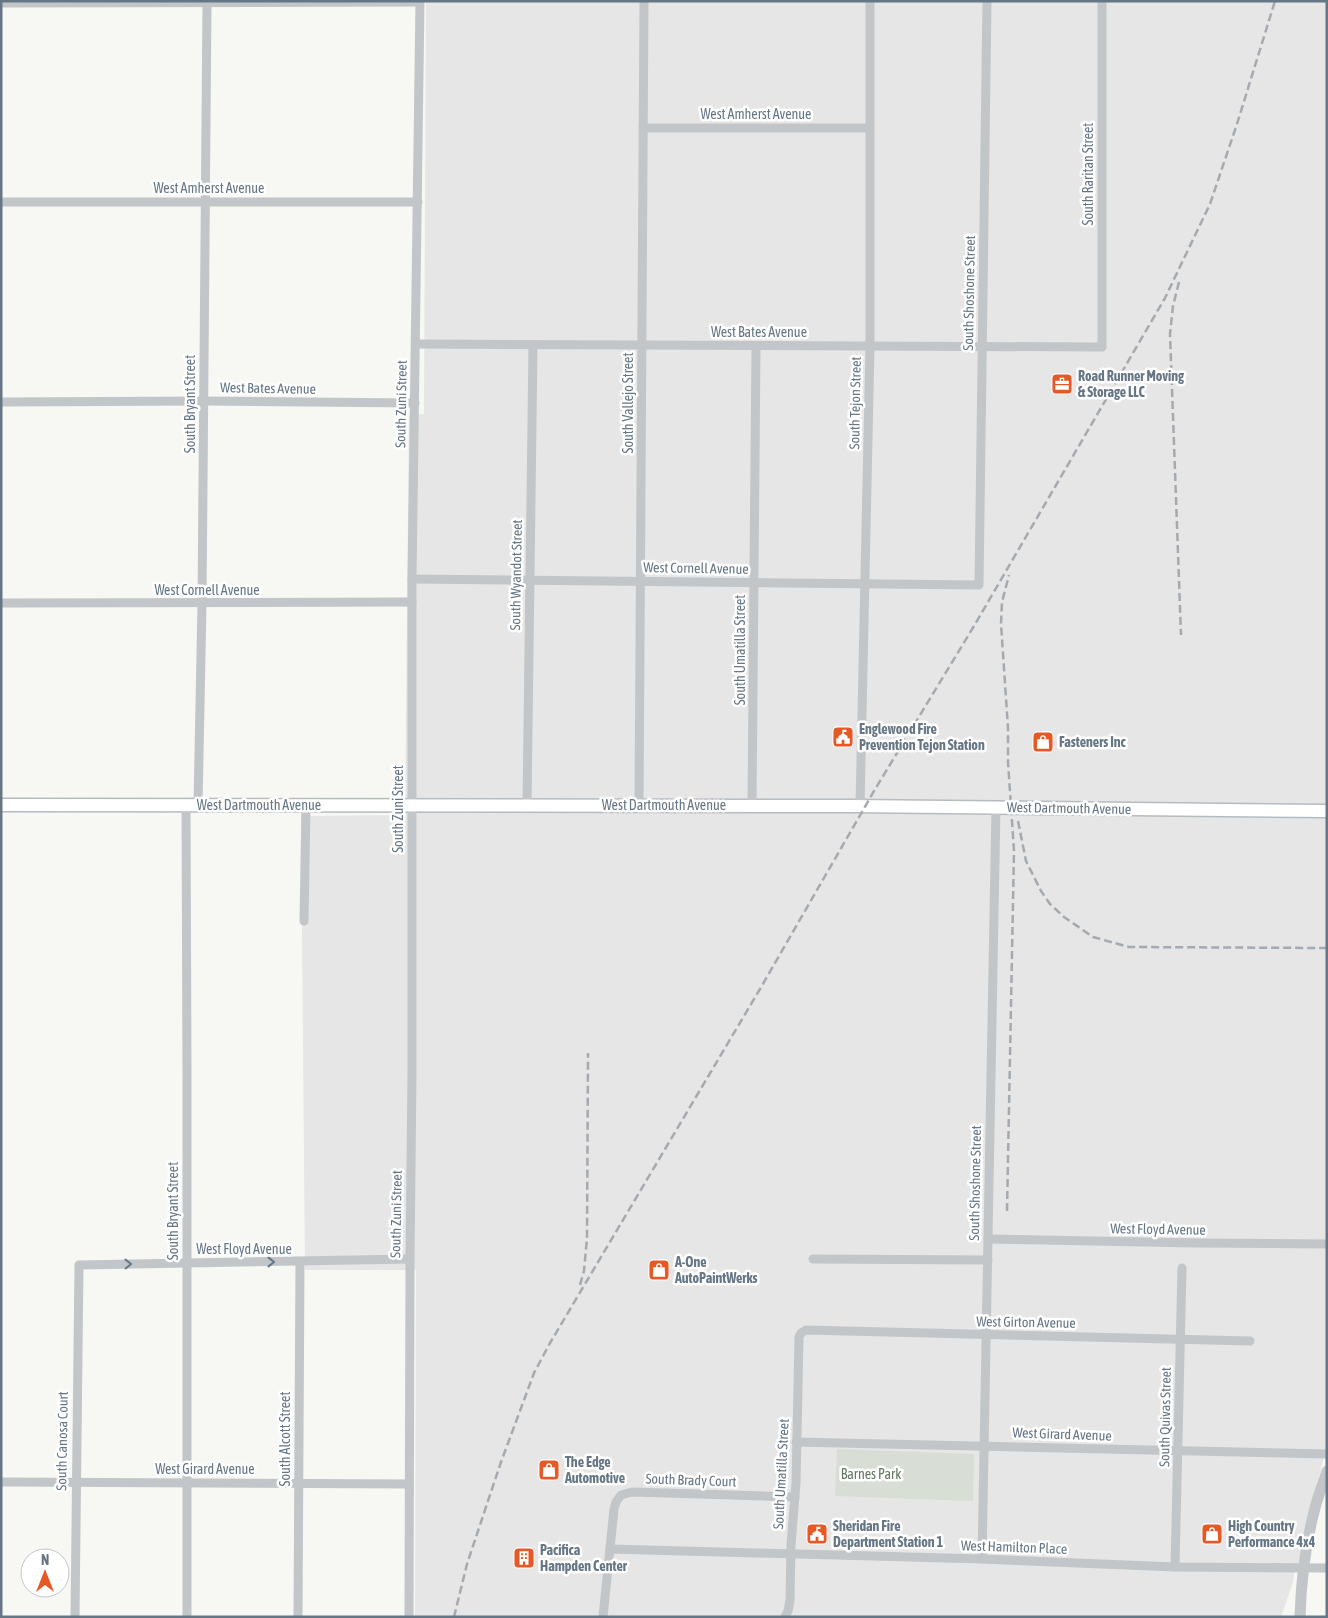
<svg xmlns="http://www.w3.org/2000/svg" width="1328" height="1618" viewBox="0 0 1328 1618" font-family="'Asap Condensed',sans-serif">
  <style>
    .built { fill: #e5e6e5 }
    .green { fill: #d8ded5 }
    .lines { fill: none; stroke-linecap: round; stroke-linejoin: round }
    .secondary-casing { stroke: #b6bbc0; stroke-width: 15 }
    .minor { stroke: #c2c6c9; stroke-width: 9 }
    .tertiary { stroke: #c2c6c9; stroke-width: 11 }
    .secondary { stroke: #fff; stroke-width: 12 }
    .rail { stroke: #a5aab0; stroke-width: 2.5; stroke-dasharray: 8 4; stroke-linecap: butt }
    .oneway { stroke: #667685 }
    .labels { text-anchor: middle; stroke-width: 5; stroke-linejoin: round; paint-order: stroke }
    .street-label { font-size: 14px; fill: #667685; stroke: #fff }
    .poi-label { font-size: 14px; font-weight: bold; fill: #667685; stroke: #fff; text-anchor: start }
    .park-label { font-size: 14px; fill: #657761; stroke: #fff }
  </style>
  <rect width="100%" height="100%" fill="#f7f7f4"/>
  <!-- built -->
  <path class="built" d="M426,1H1327V1444L1298,1564L1294,1574L1293,1582L1281,1617H415L416,1270H305L301,816L405,815L409,415L424,414Z"/>
  <!-- green -->
  <path class="green" d="M837,1449L974,1454L973,1501L835,1496Z"/>
  <g class="lines">
    <!-- secondary casing -->
    <g class="secondary-casing">
      <path id="secondary" d="M1,805L851,806L1327,811"/>
    </g>
    <!-- minor -->
    <g class="minor">
      <path d="M1,3L420,2"/>
      <path d="M643,128H869"/>
      <path d="M1,202H418"/>
      <path d="M416,344L1102,347V1"/>
      <path d="M1,402L204,401L415,403"/>
      <path d="M412,579L979,585L987,1"/>
      <path d="M1,603L412,602"/>
      <path d="M186,805L187,1076V1617"/>
      <path d="M198,805L202,604L207,3"/>
      <path d="M527,805L533,345"/>
      <path d="M639,805L644,1"/>
      <path d="M752,805L756,346"/>
      <path d="M860,806L870,346V1"/>
      <path d="M304,921L306,805"/>
      <path d="M988,1239L1197,1243L1327,1244"/>
      <path d="M813,1259L988,1260"/>
      <path d="M796,1442L1327,1454"/>
      <path d="M1,1482L409,1484"/>
      <path d="M610,1549L982,1559L1175,1567L1327,1568"/>
      <path d="M982,1559L996,807"/>
      <path d="M1175,1567L1182,1268"/>
      <path d="M75,1617L79,1265L410,1259"/>
      <path d="M298,1617L300,1262"/>
      <path d="M409,1617L410,1259L412,1072V579L420,1"/>
      <path d="M603,1617L614,1509L616,1502L621,1495L632,1492L795,1497"/>
      <path d="M785,1617L788,1611L790,1600L791,1545L796,1483L799,1337L801,1333L806,1330L1250,1341"/>
    </g>
    <!-- tertiary -->
    <path class="tertiary" d="M1300,1617C1301,1581 1305,1547 1314,1512C1317,1498 1323,1485 1327,1471"/>
    <!-- secondary -->
    <use href="#secondary" class="secondary"/>
    <!-- rail -->
    <g class="rail">
      <path d="M1179,282L1173,306L1170,334L1181,635"/>
      <path d="M1018,821L1026,861L1041,891L1050,904L1064,917L1093,937L1129,947L1327,948"/>
      <path d="M1007,1211L1014,851L1008,762V728L1001,624L1002,602L1009,575"/>
      <path d="M580,1285L584,1271L587,1238L588,1053"/>
      <path d="M454,1617L467,1564L501,1462L534,1373L550,1343L760,989L874,791L974,626L1165,298L1210,204L1237,124L1275,1"/>
    </g>
  </g>
  <!-- one-way arrows -->
  <defs><path id="oneway-chevron" d="M-2-3.5L2.5 0L-2 3.5" fill="none" stroke-width="1.6" stroke-linecap="round" stroke-linejoin="round" transform="scale(1.25)"/></defs>
  <g class="oneway">
    <use href="#oneway-chevron" transform="translate(271 1262)"/>
    <use href="#oneway-chevron" transform="translate(128 1264) rotate(-1)"/>
  </g>
  <!-- icons -->
  <defs>
    <g id="office-square" transform="scale(1.125)"><rect x="-9" y="-9" width="18" height="18" rx="4" fill="#e55926" stroke="#fff"/><path d="M-6-3h4V-5.5h4V-3h4V5H-6ZM-1-4.5V-3h2v-1.5ZM-6 0V1H6V0Z" fill="#fff"/></g>
    <g id="civic-square" transform="scale(1.125)"><rect x="-9" y="-9" width="18" height="18" rx="4" fill="#e55926" stroke="#fff"/><path d="M-.6-6.5H3V-4.5H.6V-3L4-1V1h2V6H-6V1h2V-1L-.6-3ZM-1.2 2.5V6h2.4V2.5Z" fill="#fff"/></g>
    <g id="shop-square" transform="scale(1.125)"><rect x="-9" y="-9" width="18" height="18" rx="4" fill="#e55926" stroke="#fff"/><path d="M-5-2.5h2.3a2.7 3.5 0 0 1 5.4 0H5L5.5 6h-11ZM-1.5-2.5h3a1.5 2.3 0 0 0-3 0Z" fill="#fff"/></g>
    <g id="building-square" transform="scale(1.125)"><rect x="-9" y="-9" width="18" height="18" rx="4" fill="#e55926" stroke="#fff"/><path d="M-4-6H4V6H1V3H-1V6H-4ZM-2.5-4.3h1.7v1.8h-1.7ZM.8-4.3h1.7v1.8H.8ZM-2.5-1h1.7V.8h-1.7ZM.8-1h1.7V.8H.8Z" fill="#fff"/></g>
  </defs>
  <g fill-rule="evenodd">
    <use href="#office-square" x="1062" y="384"/>
    <use href="#civic-square" x="843" y="737"/>
    <use href="#shop-square" x="1043" y="742"/>
    <use href="#shop-square" x="659" y="1270"/>
    <use href="#shop-square" x="549" y="1470"/>
    <use href="#civic-square" x="817" y="1534"/>
    <use href="#shop-square" x="1212" y="1534"/>
    <use href="#building-square" x="524" y="1558"/>
  </g>
  <g class="labels">
    <!-- street labels -->
    <g class="street-label">
      <text x="756" y="119">West Amherst Avenue</text>
      <text transform="translate(1088 174) rotate(-90)" y="5">South Raritan Street</text>
      <text x="209" y="193">West Amherst Avenue</text>
      <text transform="translate(969 293) rotate(-89)" y="5">South Shoshone Street</text>
      <text x="759" y="337">West Bates Avenue</text>
      <text transform="translate(268 388) rotate(1)" y="5">West Bates Avenue</text>
      <text transform="translate(628 403) rotate(-90)" y="5">South Vallejo Street</text>
      <text transform="translate(855 403) rotate(-89)" y="5">South Tejon Street</text>
      <text transform="translate(190 404) rotate(-90)" y="5">South Bryant Street</text>
      <text transform="translate(401 404) rotate(-89)" y="5">South Zuni Street</text>
      <text transform="translate(696 568) rotate(1)" y="5">West Cornell Avenue</text>
      <text transform="translate(516 575) rotate(-89)" y="5">South Wyandot Street</text>
      <text x="207" y="595">West Cornell Avenue</text>
      <text transform="translate(740 650) rotate(-90)" y="5">South Umatilla Street</text>
      <text x="259" y="810">West Dartmouth Avenue</text>
      <text x="664" y="810">West Dartmouth Avenue</text>
      <text transform="translate(1069 808) rotate(1)" y="5">West Dartmouth Avenue</text>
      <text transform="translate(398 809) rotate(-90)" y="5">South Zuni Street</text>
      <text transform="translate(975 1183) rotate(-89)" y="5">South Shoshone Street</text>
      <text transform="translate(173 1211) rotate(-90)" y="5">South Bryant Street</text>
      <text transform="translate(396 1214) rotate(-89)" y="5">South Zuni Street</text>
      <text transform="translate(1158 1229) rotate(1)" y="5">West Floyd Avenue</text>
      <text x="244" y="1254">West Floyd Avenue</text>
      <text transform="translate(1026 1322) rotate(1)" y="5">West Girton Avenue</text>
      <text transform="translate(1165 1417) rotate(-89)" y="5">South Quivas Street</text>
      <text transform="translate(1062 1434) rotate(2)" y="5">West Girard Avenue</text>
      <text transform="translate(285 1439) rotate(-90)" y="5">South Alcott Street</text>
      <text transform="translate(62 1441) rotate(-89)" y="5">South Canosa Court</text>
      <text x="205" y="1474">West Girard Avenue</text>
      <text transform="translate(781 1474) rotate(-87)" y="5">South Umatilla Street</text>
      <text transform="translate(691 1480) rotate(2)" y="5">South Brady Court</text>
      <text transform="translate(1014 1547) rotate(2)" y="5">West Hamilton Place</text>
    </g>
    <!-- poi labels -->
    <g class="poi-label">
      <text x="1078" y="381">Road Runner Moving<tspan x="1078" dy="16">&amp; Storage LLC</tspan></text>
      <text x="859" y="734">Englewood Fire<tspan x="859" dy="16">Prevention Tejon Station</tspan></text>
      <text x="1059" y="747">Fasteners Inc</text>
      <text x="675" y="1267">A-One<tspan x="675" dy="16">AutoPaintWerks</tspan></text>
      <text x="565" y="1467">The Edge<tspan x="565" dy="16">Automotive</tspan></text>
      <text x="833" y="1531">Sheridan Fire<tspan x="833" dy="16">Department Station 1</tspan></text>
      <text x="1228" y="1531">High Country<tspan x="1228" dy="16">Performance 4x4</tspan></text>
      <text x="540" y="1555">Pacifica<tspan x="540" dy="16">Hampden Center</tspan></text>
    </g>
    <!-- park labels -->
    <g class="park-label">
      <text x="871" y="1479">Barnes Park</text>
    </g>
  </g>
  <!-- border -->
  <rect width="1328" height="1618" fill="none" stroke="#667685" stroke-width="5"/>
  <!-- north arrow -->
  <g transform="translate(45 1573)"><circle r="24" fill="#ffffff" stroke="#c2c8ce"/>
  <path d="M0-4L9 19L0 12L-9 19Z" fill="#e55926"/>
  <text y="-8" font-size="14" font-weight="bold" text-anchor="middle" fill="#667685">N</text>
  </g>
</svg>
